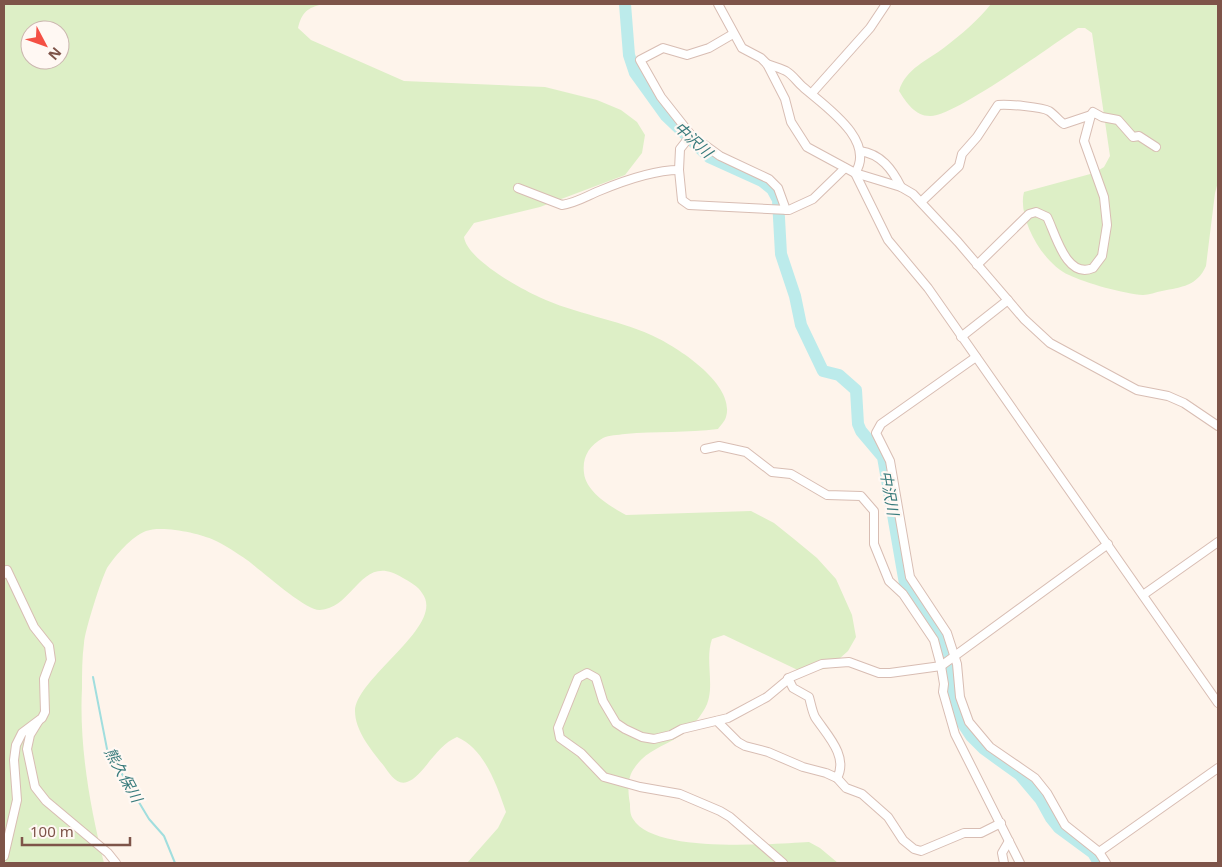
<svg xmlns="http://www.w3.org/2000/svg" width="1222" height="867" viewBox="0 0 1222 867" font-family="'Noto Sans','Noto Sans JP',sans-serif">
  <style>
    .green { fill: #ddefc6; fill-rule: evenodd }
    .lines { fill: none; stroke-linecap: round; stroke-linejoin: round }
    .stream { stroke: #a1dede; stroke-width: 2 }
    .river { stroke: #bcebeb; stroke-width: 12 }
    .minor-casing { stroke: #d8bdb3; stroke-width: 10 }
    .minor { stroke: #fff; stroke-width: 8 }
    .labels { text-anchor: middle; stroke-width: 4.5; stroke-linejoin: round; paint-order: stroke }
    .water-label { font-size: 15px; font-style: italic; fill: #387b7c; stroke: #fff8f3 }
  </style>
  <rect width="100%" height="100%" fill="#fef4eb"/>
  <!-- green -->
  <g class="green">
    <path d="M4,4H323C307,8 302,12 298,28L311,40L404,81L545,87L597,100L621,110L637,122L645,135L642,153L625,175L540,207L474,223L464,237C467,259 519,288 539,297C575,314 616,319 651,335C676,346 736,384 726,417C725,421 720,426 718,429C687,433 656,431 625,434C618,435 609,435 603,438C589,446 582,457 584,473C586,492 611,507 626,515L751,511L774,523L794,539L817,558L836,579L852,615L856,637L848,651L829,668L804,673L724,635L712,639C704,661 717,690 704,710C698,720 688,732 678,737C660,748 644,752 633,770C627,779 628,794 630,804C630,808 630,815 633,819C654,854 771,844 809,842L820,848L838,863H467L498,828L506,812C497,786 485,749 457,737C435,746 423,777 407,782C397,786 389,773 384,766C372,751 355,731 355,711C356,677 447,625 422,593C418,586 410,582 403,578C361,551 355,608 320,610C306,611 261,570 247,560C237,553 225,545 214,540C200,533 161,525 146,531C131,537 116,555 107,568C101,580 85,630 84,643C82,658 82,673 82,688C79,746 90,807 104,863H4ZM30,30H60V60H30Z"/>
    <path d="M991,4H1218V182L1215,193L1206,266C1197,286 1182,287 1162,291C1156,292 1149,295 1143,295C1125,294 1085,283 1069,275C1043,264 1017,218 1024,192L1094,173L1104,167L1110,156L1092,33L1085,28H1078C1052,45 954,117 930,116C915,116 906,102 899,91C906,68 927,61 945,47C962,34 978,20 991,4Z"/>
  </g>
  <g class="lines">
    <!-- stream -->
    <path class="stream" d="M93,677L107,749L149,819L164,836L175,863"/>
    <!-- river -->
    <path class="river" d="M625,4L629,55L635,73L666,116L709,157L762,181L772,189L778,200L781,254L795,296L801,325L823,371L839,375L856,390L858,424L861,431L883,457L905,584L941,635L947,656L950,689L961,721L971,736L984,749L1020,775L1041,800L1051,818L1059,828L1093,853L1099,863"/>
    <!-- minor casing -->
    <g class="minor-casing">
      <g id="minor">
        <path d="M718,4L742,48L761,58L767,64L785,99L791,122L807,147L855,173L901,187L913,194L958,242L1024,319L1050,343L1137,390L1168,396L1184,403L1218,426"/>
        <path d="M733,34L709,48L687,55L663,48L640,60L661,97L691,135L720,156L769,179L778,188L786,210"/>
        <path d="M767,64C773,66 780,68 786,71C793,75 797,82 803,87C823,105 877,140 855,173"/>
        <path d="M812,93L870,28L886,4"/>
        <path d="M691,135L680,149L679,170L682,200L689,205L789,210L813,199L845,168"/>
        <path d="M860,151C881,154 892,169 901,187"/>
        <path d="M855,173L888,240L928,288L1218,703"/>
        <path d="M518,188L562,205C576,203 587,196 599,191C623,181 653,170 679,170"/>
        <path d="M921,202L959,166L962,154L977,137L998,105C1008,104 1042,107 1049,111C1055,115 1059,121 1064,124L1091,115"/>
        <path d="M977,265L1029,214L1036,212L1047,217C1055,232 1066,280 1093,268L1102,256L1107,225L1104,197L1084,141L1091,115L1093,112L1102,117L1118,120L1133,137L1139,136L1156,147"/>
        <path d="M961,337L1008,300"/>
        <path d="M976,357L881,424L876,433L890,461L910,577L947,633L957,664L960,697L969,722L990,747L1035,778L1047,793L1065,825L1099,852L1106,863"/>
        <path d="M705,449L719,446L746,452L772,472L791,474L827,495L861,496L874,511V544L889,581L903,594L934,640L941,666L944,684L943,692L955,734L1020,863"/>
        <path d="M4,574L7,570L34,627L49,646L51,660L44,679L45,712L42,718L22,733L16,745L14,760L17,800L4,856"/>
        <path d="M1143,595L1218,542"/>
        <path d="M788,678L793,688L809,697C811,704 812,711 815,717C826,734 849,756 837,778"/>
        <path d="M717,721L738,742L745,746L768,752L803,767L826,773L837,778L846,788L862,794L888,817L903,840L914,849L921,851L964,833H981L1001,823"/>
        <path d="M38,722L30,735L27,749L35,787L46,801L108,853L116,863"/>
        <path d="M1099,852L1218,768"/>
        <path d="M783,863L730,817L720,811L680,794L640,787L604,777L581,753L560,738L558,728L578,678L587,673L596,678L603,701L616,723L625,729L642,737L654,739L671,735L682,729L728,718L767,697L791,677L822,664L849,662L879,673H890L941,666L1108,544"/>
        <path d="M1004,863L1002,853L1009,841"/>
      </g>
    </g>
    <!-- minor -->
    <use href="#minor" class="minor"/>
  </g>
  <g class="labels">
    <!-- water labels -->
    <g class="water-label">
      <text transform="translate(693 140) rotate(42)" y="5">中沢川</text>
      <text transform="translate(889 493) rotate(80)" y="5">中沢川</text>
      <text transform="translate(123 775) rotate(61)" y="5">熊久保川</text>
    </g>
  </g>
  <!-- border -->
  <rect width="1222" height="867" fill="none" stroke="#7e5449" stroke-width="10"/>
  <!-- north arrow -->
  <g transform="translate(45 45) rotate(131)"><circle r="24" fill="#fff8f3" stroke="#cbb6af"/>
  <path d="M0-4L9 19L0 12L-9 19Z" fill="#f45044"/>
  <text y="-8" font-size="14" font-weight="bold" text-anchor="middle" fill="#7e5449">N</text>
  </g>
  <!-- scale -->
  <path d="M22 837v8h108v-8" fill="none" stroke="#7e5449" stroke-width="2.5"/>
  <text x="30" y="837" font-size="15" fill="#7e5449" stroke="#fff8f3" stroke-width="4" paint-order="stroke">100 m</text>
</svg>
